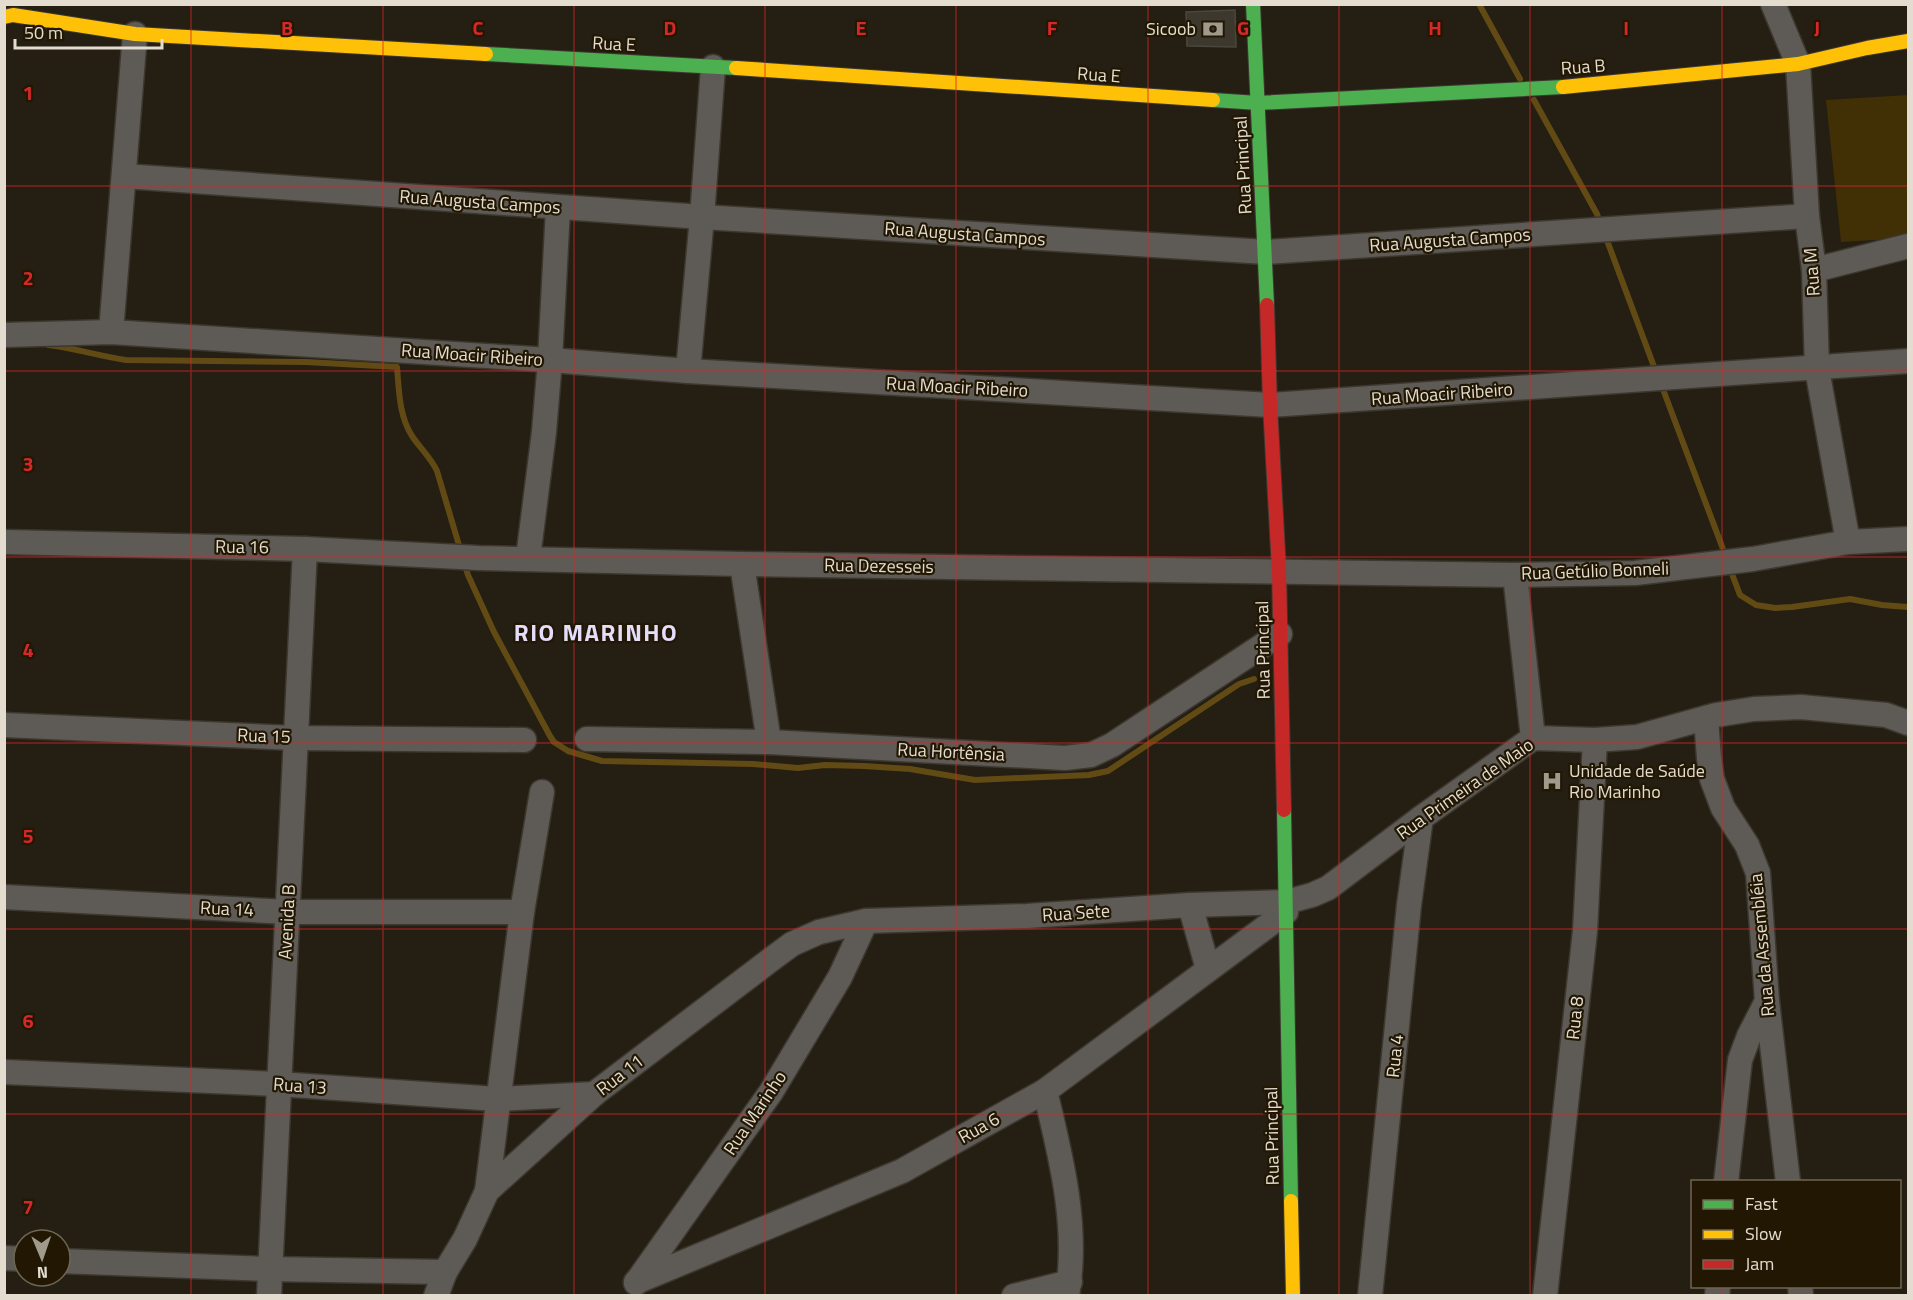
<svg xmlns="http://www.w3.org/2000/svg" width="1913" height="1300" viewBox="0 0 1913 1300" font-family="'Titillium Web',sans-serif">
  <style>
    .green { fill: #412f06 }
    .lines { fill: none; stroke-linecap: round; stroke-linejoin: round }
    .stream { stroke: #624a14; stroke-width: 6 }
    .building { fill: #3d382e; stroke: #4c473d; stroke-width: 1.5 }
    .street-casing { stroke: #3d382f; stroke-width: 27 }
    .fast-casing { stroke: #3d382f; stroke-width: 16 }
    .slow-casing { stroke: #3d382f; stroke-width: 16 }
    .jam-casing { stroke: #3d382f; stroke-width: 16 }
    .street { stroke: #5e5b56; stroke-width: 24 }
    .fast { stroke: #4caf50; stroke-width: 14 }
    .slow { stroke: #ffc107; stroke-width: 14 }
    .jam { stroke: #c62828; stroke-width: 14 }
    .grid { fill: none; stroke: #d62828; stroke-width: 1.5; stroke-opacity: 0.55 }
    .labels { text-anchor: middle; stroke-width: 4.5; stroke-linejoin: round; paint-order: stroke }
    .poi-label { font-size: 18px; fill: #e3dccf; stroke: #221703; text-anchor: end }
    .street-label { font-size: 18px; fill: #e3dccf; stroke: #221703 }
    .district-label { font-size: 24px; font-weight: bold; letter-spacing: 1.5px; fill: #e4defc; stroke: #221703 }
    .grid-label { font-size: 20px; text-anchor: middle; font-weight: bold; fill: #d62828; stroke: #221703; stroke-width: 4.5; stroke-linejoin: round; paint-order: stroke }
  </style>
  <rect width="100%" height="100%" fill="#241e13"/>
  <!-- green -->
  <path class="green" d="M1908,95V238L1841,242L1826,100Z"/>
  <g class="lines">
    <!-- stream -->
    <g class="stream">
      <path d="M1479,4L1520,79"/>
      <path d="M1534,100L1597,214L1601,225"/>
      <path d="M1605,235L1656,372"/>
      <path d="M48,345C74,348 99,356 126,360L306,362L397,367C399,390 399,416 412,436C420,448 431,458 437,471L461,552"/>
      <path d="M1661,384L1726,557"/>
      <path d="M464,562L468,575L494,632L550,736L554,742L568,751L602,761L753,764L798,768L825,765L864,766L910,769L975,780L1089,775L1108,771L1239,684L1254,679"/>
      <path d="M1729,566L1740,595L1756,605L1775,608L1792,607L1850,599L1882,605L1908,607"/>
    </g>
  </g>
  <!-- building -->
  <path class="building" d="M1235,10L1236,47L1187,46L1186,12Z"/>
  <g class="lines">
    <!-- street casing -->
    <g class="street-casing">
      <g id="street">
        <path d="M1773,4L1798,64L1807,216L1814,270L1817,369L1848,542"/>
        <path d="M124,176L702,217L1266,252L1807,216"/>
        <path d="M1814,270L1908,246"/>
        <path d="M111,332L135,34"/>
        <path d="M4,335L111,332L550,360L688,371L1270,405L1908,361"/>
        <path d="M688,371L702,217L713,67"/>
        <path d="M4,542L305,549L479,558L742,564L1515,575L1635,573L1753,559L1848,542L1908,539"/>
        <path d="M528,558L544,432L550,360L558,208"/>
        <path d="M742,564L769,742"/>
        <path d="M1515,575L1533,738"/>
        <path d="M1706,718L1709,758L1712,779L1723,808L1747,845L1758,873L1767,1001L1788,1182"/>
        <path d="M4,725L295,738L524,740"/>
        <path d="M587,739L769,742L1065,758L1091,755L1112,745L1280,634"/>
        <path d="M4,897L288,912H522"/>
        <path d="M1190,905L1208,969"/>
        <path d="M4,1072L278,1084L497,1099L594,1094"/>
        <path d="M1045,1091C1061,1157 1079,1227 1067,1296"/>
        <path d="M1726,1182L1740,1060L1749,1036L1767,1001"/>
        <path d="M487,1191L522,912L542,792"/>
        <path d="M4,1258L24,1259"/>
        <path d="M60,1261L269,1269L445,1272"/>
        <path d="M636,1282L902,1171L1045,1091L1286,912"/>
        <path d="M636,1283L771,1092L840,977L866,921"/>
        <path d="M1800,1286L1801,1296"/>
        <path d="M269,1296L305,549"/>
        <path d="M436,1296L445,1272L465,1239L487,1191L594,1094L773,958L792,944L819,932L866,921L1027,916L1190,905L1286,902L1312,895L1328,888L1421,818L1533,738L1595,740L1637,737L1716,715L1754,709L1801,707L1886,715L1908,723"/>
        <path d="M1014,1296L1070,1282"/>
        <path d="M1370,1296L1409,905L1421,818"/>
        <path d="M1545,1296L1585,931L1595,740"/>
        <path d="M1717,1296L1718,1286"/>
      </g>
    </g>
    <!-- fast casing -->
    <g class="fast-casing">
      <g id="fast">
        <path d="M1253,4L1267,305"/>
        <path d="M486,54L736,68"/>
        <path d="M1213,100L1258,103L1563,87"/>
        <path d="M1284,810L1291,1201"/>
      </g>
    </g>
    <!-- slow casing -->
    <g class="slow-casing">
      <g id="slow">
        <path d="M4,17L13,15L135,34L486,54"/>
        <path d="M736,68L1213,100"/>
        <path d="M1563,87L1798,64L1867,48L1908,41"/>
        <path d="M1291,1201L1293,1296"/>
      </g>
    </g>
    <!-- jam casing -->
    <g class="jam-casing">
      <path id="jam" d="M1267,305L1270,405L1279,570L1284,810"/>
    </g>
    <!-- street -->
    <use href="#street" class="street"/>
    <!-- fast -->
    <use href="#fast" class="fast"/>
    <!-- slow -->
    <use href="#slow" class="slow"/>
    <!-- jam -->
    <use href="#jam" class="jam"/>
  </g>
  <!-- grid -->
  <path class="grid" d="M191,4V1296M383,4V1296M574,4V1296M765,4V1296M956,4V1296M1148,4V1296M1339,4V1296M1530,4V1296M1722,4V1182M4,186H1908M4,371H1908M4,557H1908M4,743H1908M4,929H1908M4,1114H1908M1722,1286V1296"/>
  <!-- icons -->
  <defs>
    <g id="bank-bare" transform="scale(1.62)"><path d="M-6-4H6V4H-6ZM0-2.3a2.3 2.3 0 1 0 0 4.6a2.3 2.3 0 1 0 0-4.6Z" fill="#a09a8d" stroke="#221703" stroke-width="2.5" paint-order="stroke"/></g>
    <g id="hospital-bare" transform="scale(1.62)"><path d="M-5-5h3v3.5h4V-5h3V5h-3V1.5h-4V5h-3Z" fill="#a09a8d" stroke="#221703" stroke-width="2.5" paint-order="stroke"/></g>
  </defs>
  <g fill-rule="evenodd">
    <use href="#bank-bare" x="1213" y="29"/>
    <use href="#hospital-bare" x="1552" y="781"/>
  </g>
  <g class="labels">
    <!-- poi labels -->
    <g class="poi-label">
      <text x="1196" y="35">Sicoob</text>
      <text x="1569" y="777" text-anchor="start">Unidade de Saúde<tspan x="1569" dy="21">Rio Marinho</tspan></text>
    </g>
    <!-- street labels -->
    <g class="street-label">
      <text transform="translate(614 44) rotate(3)" y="6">Rua E</text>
      <text transform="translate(1583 67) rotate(-4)" y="6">Rua B</text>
      <text transform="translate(1099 75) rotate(4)" y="6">Rua E</text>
      <text transform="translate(1243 165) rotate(-93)" y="6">Rua Principal</text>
      <text transform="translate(480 202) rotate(4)" y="6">Rua Augusta Campos</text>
      <text transform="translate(965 234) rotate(4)" y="6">Rua Augusta Campos</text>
      <text transform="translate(1450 240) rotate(-4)" y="6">Rua Augusta Campos</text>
      <text transform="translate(1812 272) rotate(-94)" y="6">Rua M</text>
      <text transform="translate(472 355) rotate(4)" y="6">Rua Moacir Ribeiro</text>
      <text transform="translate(957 387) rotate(3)" y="6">Rua Moacir Ribeiro</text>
      <text transform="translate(1442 394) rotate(-4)" y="6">Rua Moacir Ribeiro</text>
      <text transform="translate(242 547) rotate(1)" y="6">Rua 16</text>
      <text transform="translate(879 566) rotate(1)" y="6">Rua Dezesseis</text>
      <text transform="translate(1595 571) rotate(-2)" y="6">Rua Getúlio Bonneli</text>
      <text transform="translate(1263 650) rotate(-91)" y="6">Rua Principal</text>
      <text transform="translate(264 736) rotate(2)" y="6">Rua 15</text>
      <text transform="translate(951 752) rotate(3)" y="6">Rua Hortênsia</text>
      <text transform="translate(1465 789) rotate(-35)" y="6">Rua Primeira de Maio</text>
      <text transform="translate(227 909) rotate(3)" y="6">Rua 14</text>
      <text transform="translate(1076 913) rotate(-4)" y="6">Rua Sete</text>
      <text transform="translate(287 922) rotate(-87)" y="6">Avenida B</text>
      <text transform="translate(1762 945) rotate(-95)" y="6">Rua da Assembléia</text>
      <text transform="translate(1575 1018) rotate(-84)" y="6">Rua 8</text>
      <text transform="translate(1395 1056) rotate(-84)" y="6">Rua 4</text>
      <text transform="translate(620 1075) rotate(-38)" y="6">Rua 11</text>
      <text transform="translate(300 1086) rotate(4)" y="6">Rua 13</text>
      <text transform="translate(755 1113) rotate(-56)" y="6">Rua Marinho</text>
      <text transform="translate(979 1128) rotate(-29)" y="6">Rua 6</text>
      <text transform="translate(1272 1136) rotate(-91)" y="6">Rua Principal</text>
    </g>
    <!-- district labels -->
    <g class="district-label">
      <text x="596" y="641">RIO MARINHO</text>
    </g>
  </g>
  <g class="grid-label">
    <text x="287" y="35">B</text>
    <text x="478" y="35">C</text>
    <text x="670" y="35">D</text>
    <text x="861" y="35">E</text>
    <text x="1052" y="35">F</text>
    <text x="1243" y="35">G</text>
    <text x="1435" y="35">H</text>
    <text x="1626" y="35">I</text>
    <text x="1817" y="35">J</text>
    <text x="28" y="100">1</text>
    <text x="28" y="285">2</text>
    <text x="28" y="471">3</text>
    <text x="28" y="657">4</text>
    <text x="28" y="843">5</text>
    <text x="28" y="1028">6</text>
    <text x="28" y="1214">7</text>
  </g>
  <!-- border -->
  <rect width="1913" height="1300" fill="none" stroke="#e3dccf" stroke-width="12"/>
  <!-- legend -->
  <rect x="1691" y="1180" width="210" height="108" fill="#221703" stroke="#6f6655" stroke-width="1.5"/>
  <rect x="1703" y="1200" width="30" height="9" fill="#4caf50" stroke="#6f6655" stroke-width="1.5"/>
  <text x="1745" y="1210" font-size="18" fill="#e3dccf">Fast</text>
  <rect x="1703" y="1230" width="30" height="9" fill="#ffc107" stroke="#6f6655" stroke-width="1.5"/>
  <text x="1745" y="1240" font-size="18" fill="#e3dccf">Slow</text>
  <rect x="1703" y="1260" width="30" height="9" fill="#c62828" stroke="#6f6655" stroke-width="1.5"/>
  <text x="1745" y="1270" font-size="18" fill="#e3dccf">Jam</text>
  <!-- north arrow -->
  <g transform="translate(42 1258) rotate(178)"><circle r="28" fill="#221703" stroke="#6f6655" stroke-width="1.5"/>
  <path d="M0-4.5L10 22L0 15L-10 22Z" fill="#a09a8d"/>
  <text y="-9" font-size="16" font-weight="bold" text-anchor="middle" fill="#e3dccf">N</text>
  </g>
  <!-- scale -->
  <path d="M15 39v9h147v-9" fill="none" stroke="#e3dccf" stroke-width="3"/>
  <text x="24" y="39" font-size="18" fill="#e3dccf" stroke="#221703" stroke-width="4.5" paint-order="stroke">50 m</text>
</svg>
